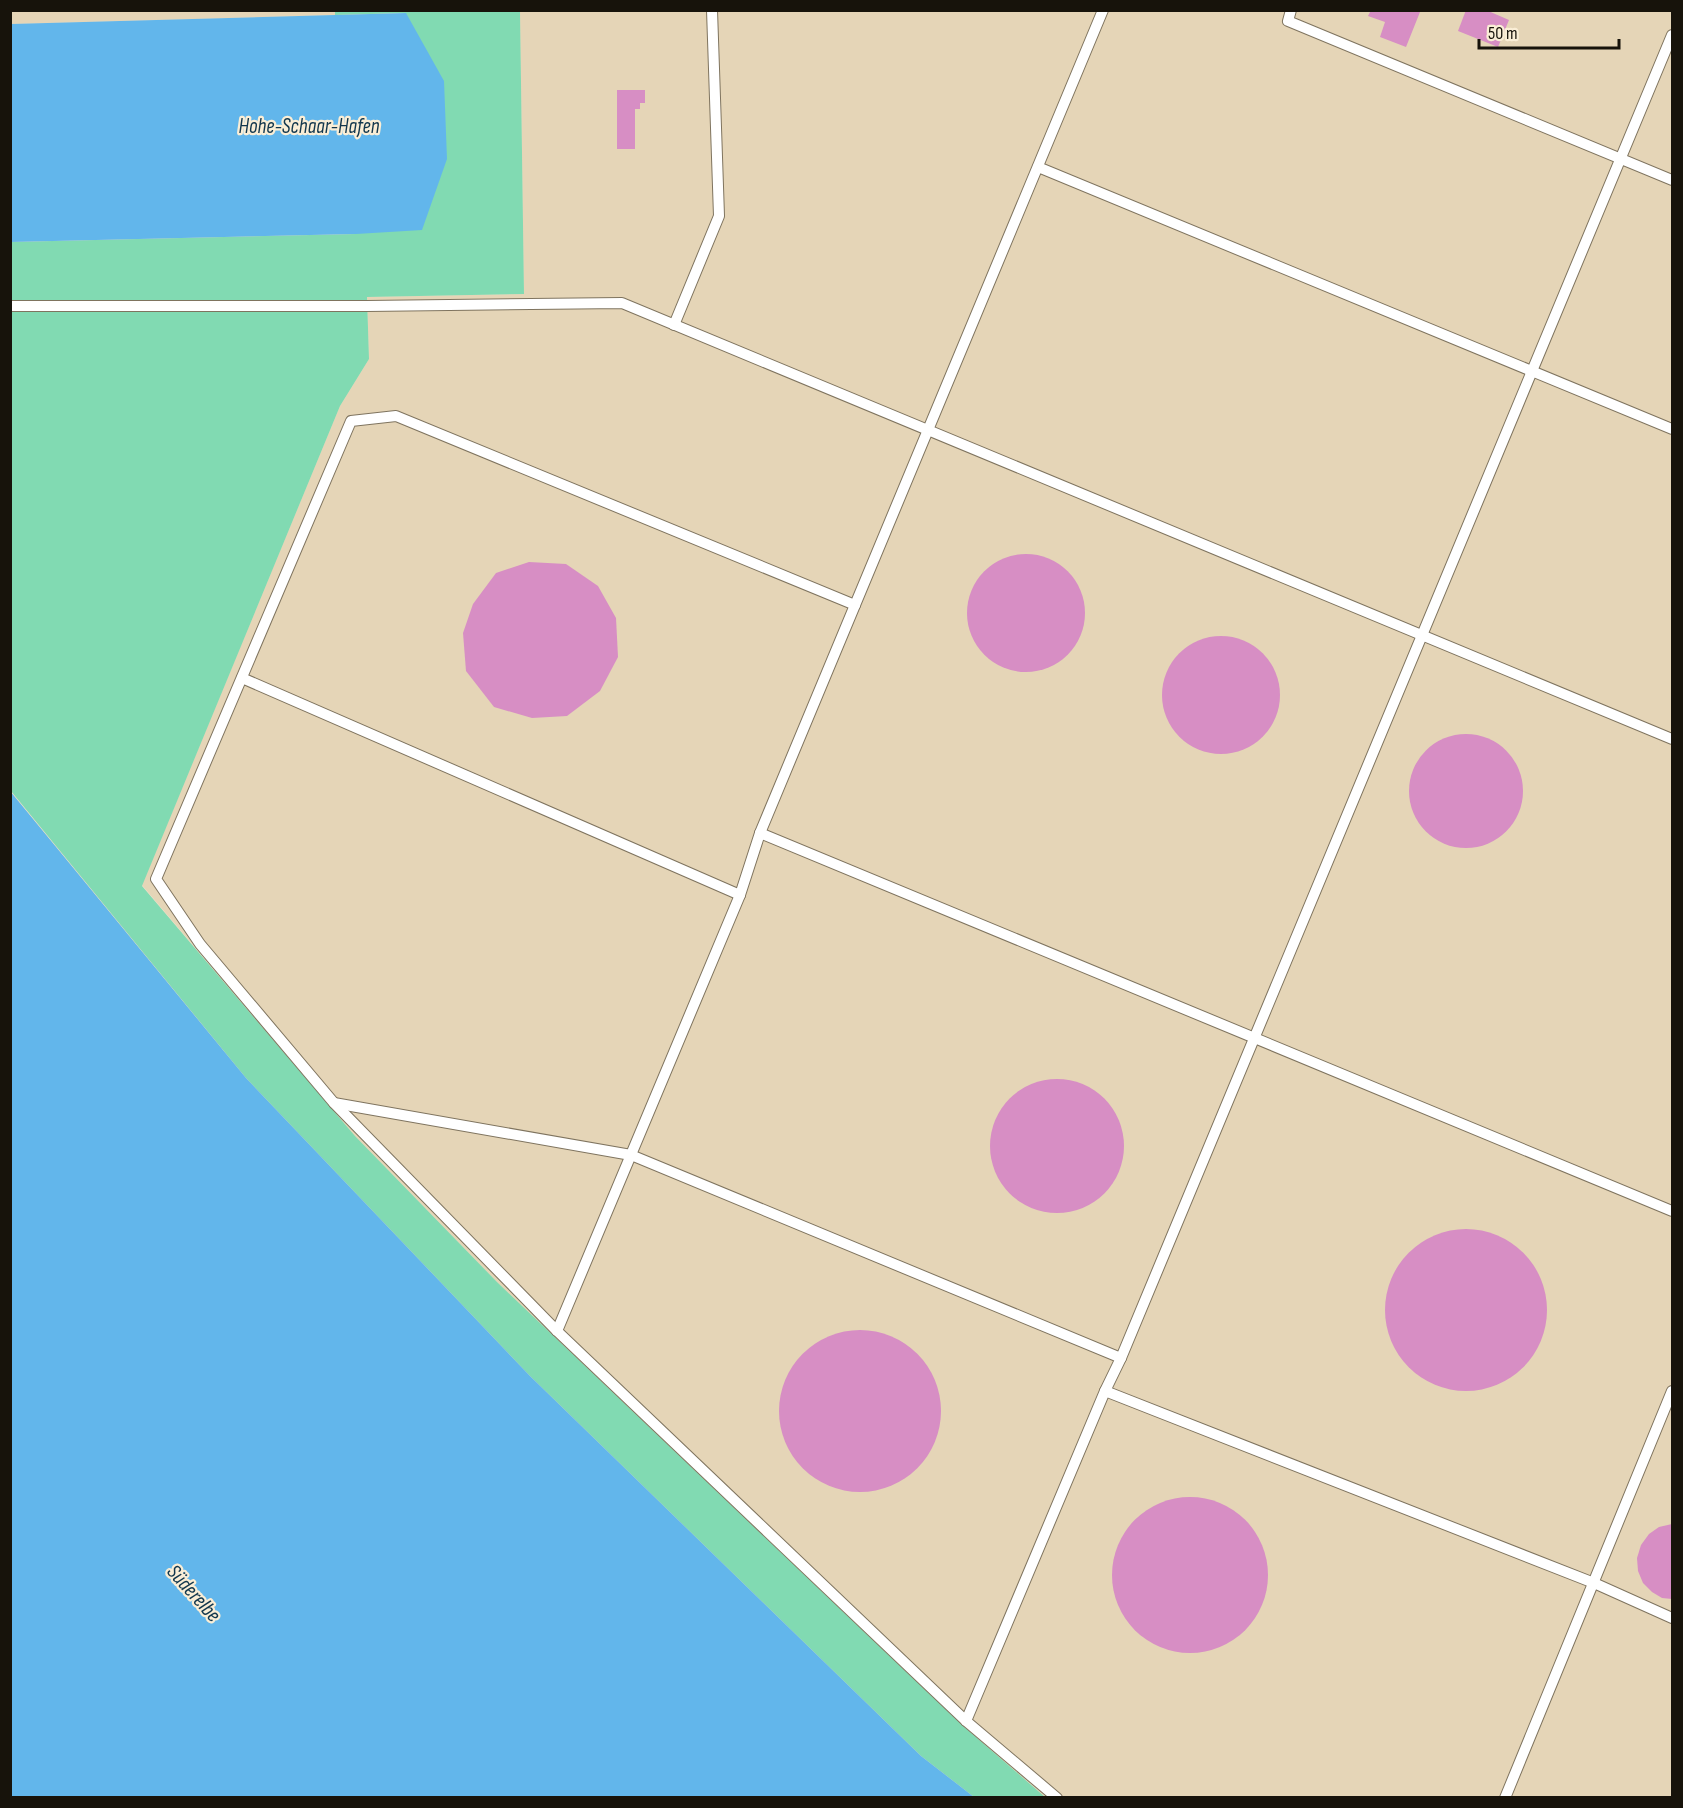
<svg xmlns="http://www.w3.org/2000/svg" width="1683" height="1808" viewBox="0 0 1683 1808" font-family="'Sofia Sans Condensed',sans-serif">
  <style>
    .built { fill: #e5d5b7 }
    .green { fill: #81dab2 }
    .water { fill: #62b6eb }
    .building { fill: #d78ec4 }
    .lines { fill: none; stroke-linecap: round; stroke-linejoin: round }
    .lane-casing { stroke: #7f745f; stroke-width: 12 }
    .lane { stroke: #fff; stroke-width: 10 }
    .labels { text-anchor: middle; stroke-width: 4.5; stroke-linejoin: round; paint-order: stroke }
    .water-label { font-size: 21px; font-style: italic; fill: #12374d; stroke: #faeed6 }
  </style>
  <rect width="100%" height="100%" fill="#ece0c9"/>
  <!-- built -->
  <g class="built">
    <path d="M335,10V15L11,24L10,11Z"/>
    <path d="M520,11H1672V1797H1045L962,1725L874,1644L497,1282L355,1136L142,885L340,406L369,359L367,297L524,294Z"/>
  </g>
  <!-- green -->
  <path class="green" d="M335,11H520L524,294L367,297L369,359L340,406L142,886L355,1136L497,1282L962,1725L1045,1797H974L921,1756L530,1376L246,1078L11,791L10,242L356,234L406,13L335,15Z"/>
  <!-- water -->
  <g class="water">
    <path d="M406,13L444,81L447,159L422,230L356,234L11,242V24Z"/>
    <path d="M10,791L246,1078L530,1376L921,1756L974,1797H11Z"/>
  </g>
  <!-- building -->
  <g class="building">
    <path d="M1371,10L1420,12L1406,47L1380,37L1385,22L1368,16Z"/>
    <path d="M1466,10H1486L1509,20L1498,47L1458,31Z"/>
    <path d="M617,90H645V103H640V109H635V149H617Z"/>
    <circle cx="1026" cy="613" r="59"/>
    <path d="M529,562L566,564L598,586L616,618L618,657L600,691L567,716L532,718L494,707L466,671L463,633L473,604L496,573Z"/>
    <circle cx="1221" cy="695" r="59"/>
    <circle cx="1466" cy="791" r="57"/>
    <circle cx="1057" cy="1146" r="67"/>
    <circle cx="1466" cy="1310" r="81"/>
    <circle cx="860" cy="1411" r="81"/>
    <circle cx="1190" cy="1575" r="78"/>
    <path d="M1672,1524V1599L1662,1598L1652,1592L1643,1583L1638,1571L1637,1558L1641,1545L1649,1534L1659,1527Z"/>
  </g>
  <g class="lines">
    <!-- lane casing -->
    <g class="lane-casing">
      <g id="lane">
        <path d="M1291,10L1288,21L1672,180"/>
        <path d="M1038,167L1672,429"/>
        <path d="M10,306H367L622,303L1672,739"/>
        <path d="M674,325L719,216L712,10"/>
        <path d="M855,605L396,416L351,421L156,879L200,944L334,1103L557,1331L966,1721L1057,1798"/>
        <path d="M242,678L740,895"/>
        <path d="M760,833L1672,1211"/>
        <path d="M334,1103L631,1155L1121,1358"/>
        <path d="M557,1331L740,895L760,833L1103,10"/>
        <path d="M1105,1391L1594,1583L1672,1618"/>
        <path d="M966,1721L1105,1391L1121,1358L1672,35"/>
        <path d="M1505,1798L1672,1391"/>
      </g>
    </g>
    <!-- lane -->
    <use href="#lane" class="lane"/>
  </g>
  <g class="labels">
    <!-- water labels -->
    <g class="water-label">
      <text x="309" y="133">Hohe-Schaar-Hafen</text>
      <text transform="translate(194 1593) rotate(48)" y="7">Süderelbe</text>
    </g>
  </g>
  <!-- border -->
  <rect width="1683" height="1808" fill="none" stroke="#17130b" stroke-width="24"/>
  <!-- scale -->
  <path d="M1479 39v9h140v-9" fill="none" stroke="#17130b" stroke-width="3"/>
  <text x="1488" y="39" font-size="18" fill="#17130b" stroke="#faeed6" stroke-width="4.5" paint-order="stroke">50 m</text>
</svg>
